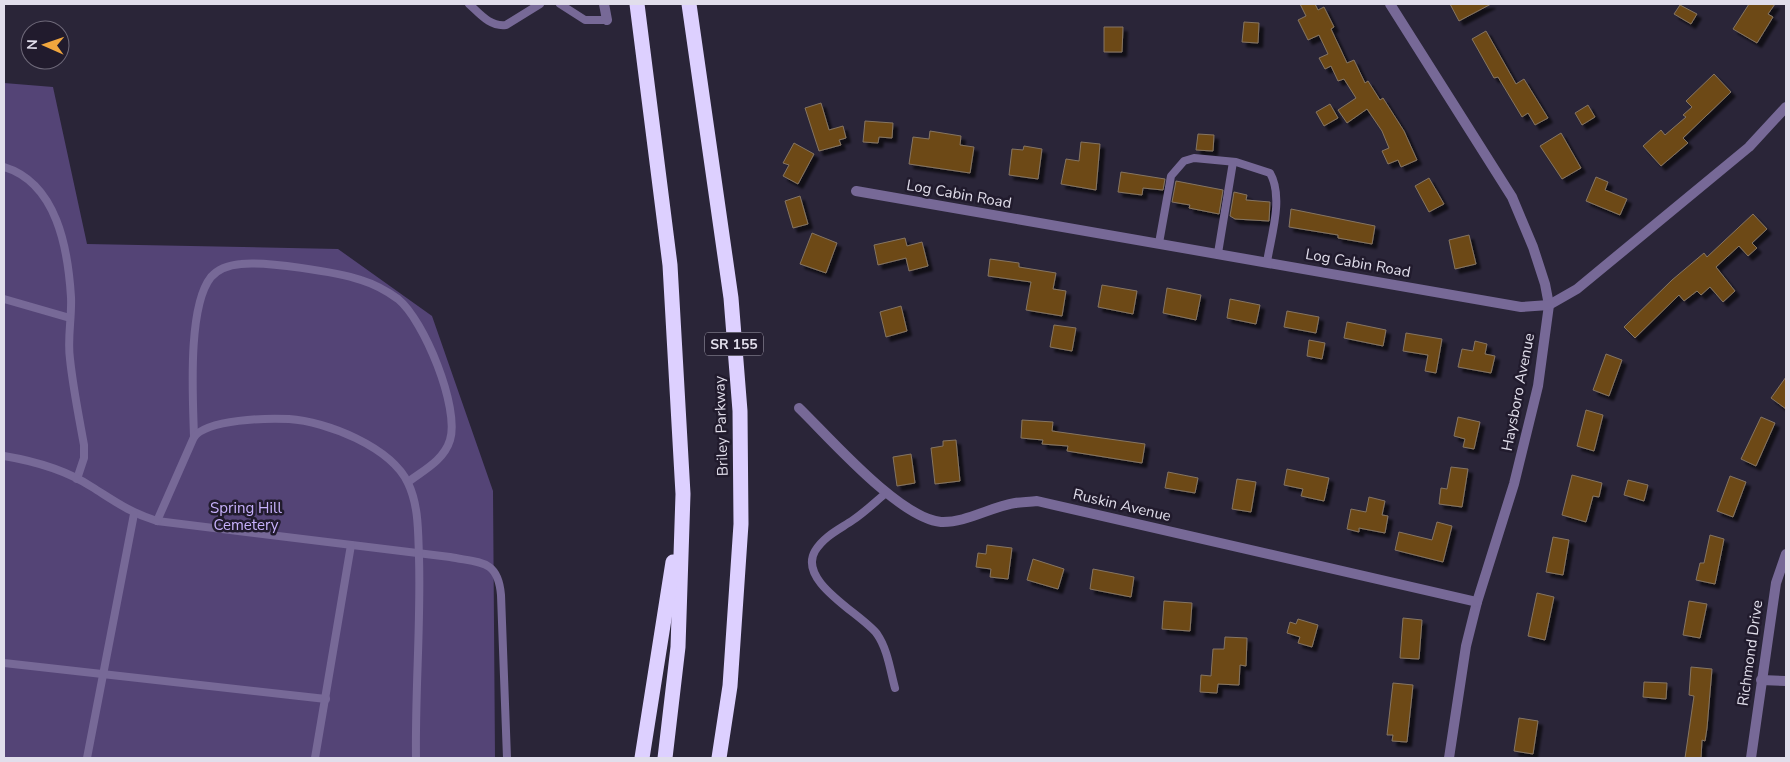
<svg xmlns="http://www.w3.org/2000/svg" width="1790" height="762" viewBox="0 0 1790 762" font-family="'Nunito Sans',sans-serif">
  <style>
    .green { fill: #544476 }
    .building { fill: #6d4916; stroke: #857562; filter: url(#shadow) }
    .lines { fill: none; stroke-linecap: round; stroke-linejoin: round }
    .service { stroke: #776997; stroke-width: 8 }
    .minor { stroke: #776997; stroke-width: 10 }
    .motorway { stroke: #ddd0ff; stroke-width: 15 }
    .labels { text-anchor: middle; stroke-width: 5; stroke-linejoin: round; paint-order: stroke }
    .shield { fill: #211b2d; stroke: #a7a4b2; stroke-width: 1 }
    .shield-label { font-size: 14px; font-weight: bold; fill: #e1deeb }
    .street-label { font-size: 15px; fill: #e1deeb; stroke: #211b2d }
    .park-label { font-size: 15px; fill: #c7b1fb; stroke: #211b2d }
  </style>
  <defs>
    <filter id="shadow"><feDropShadow dx="4.5" dy="4.5" stdDeviation="1" flood-color="#0009"/></filter>
  </defs>
  <rect width="100%" height="100%" fill="#2a2538"/>
  <!-- green -->
  <path class="green" d="M4,83L53,87L87,244L338,249L432,316L493,491L495,758H4Z"/>
  <!-- building -->
  <g class="building">
    <path d="M1300,4H1315L1318,10L1324,7L1334,27L1331,29L1347,63L1354,60L1365,83L1368,81L1380,100L1383,98L1404,131L1417,160L1401,167L1398,160L1388,164L1382,151L1389,148L1382,131L1367,109L1347,123L1338,110L1356,98L1344,79L1338,81L1331,66L1325,69L1319,58L1328,54L1319,35L1308,40L1298,20L1306,16Z"/>
    <path d="M1450,4H1491L1459,21Z"/>
    <path d="M1749,4H1775L1768,14L1773,17L1757,43L1733,29Z"/>
    <path d="M1680,5L1697,14L1691,24L1674,14Z"/>
    <path d="M1244,22L1259,23L1258,43L1242,42Z"/>
    <path d="M1104,27H1123L1122,52H1104Z"/>
    <path d="M1486,31L1516,84L1524,79L1548,118L1535,125L1528,113L1522,117L1498,77L1494,78L1472,39Z"/>
    <path d="M1714,74L1731,92L1683,138L1688,143L1661,166L1643,146L1661,130L1665,135L1686,117L1683,115L1692,107L1686,101Z"/>
    <path d="M821,103L829,130L843,126L846,138L839,140L841,145L819,151L805,108Z"/>
    <path d="M1330,104L1338,118L1324,126L1316,112Z"/>
    <path d="M1588,105L1595,117L1582,125L1575,113Z"/>
    <path d="M865,121L893,123L892,138L879,137L878,143L863,142Z"/>
    <path d="M930,131L961,136L960,145L974,147L970,173L909,164L913,137L929,139Z"/>
    <path d="M1561,133L1581,168L1562,179L1540,146Z"/>
    <path d="M1198,134L1214,135L1213,151L1196,150Z"/>
    <path d="M1081,142L1100,144L1096,190L1061,184L1066,159L1079,161Z"/>
    <path d="M794,143L814,154L798,184L783,176L789,165L783,163Z"/>
    <path d="M1024,146L1042,149L1038,179L1009,175L1012,149L1023,150Z"/>
    <path d="M1121,172L1165,179L1163,190L1143,188L1142,195L1118,192Z"/>
    <path d="M1596,177L1608,182L1605,190L1627,199L1620,215L1586,201Z"/>
    <path d="M1429,178L1444,204L1429,212L1415,186Z"/>
    <path d="M1176,181L1223,190L1219,214L1189,208L1190,205L1172,202Z"/>
    <path d="M1234,192L1247,195L1246,200L1270,202L1269,221L1235,219L1230,216Z"/>
    <path d="M800,196L808,224L793,228L785,201Z"/>
    <path d="M1291,209L1375,226L1372,244L1338,238V235L1289,227Z"/>
    <path d="M1753,214L1767,229L1752,243L1757,248L1748,256L1739,246L1716,267L1735,291L1723,302L1710,287L1701,295L1697,291L1684,301L1679,295L1635,338L1624,327L1672,280L1704,253L1707,257Z"/>
    <path d="M812,233L837,243L826,273L800,264Z"/>
    <path d="M1469,235L1476,264L1455,269L1449,240Z"/>
    <path d="M905,238L907,246L922,242L928,266L909,271L906,258L878,265L874,245Z"/>
    <path d="M990,259L1019,263V267L1056,273L1053,289L1066,291L1062,316L1026,310L1031,282L988,276Z"/>
    <path d="M1102,285L1137,291L1133,314L1098,307Z"/>
    <path d="M1167,288L1201,295L1196,320L1163,313Z"/>
    <path d="M1230,299L1260,305L1256,324L1227,318Z"/>
    <path d="M901,306L907,331L886,337L880,312Z"/>
    <path d="M1287,311L1319,317L1316,333L1284,327Z"/>
    <path d="M1347,322L1386,330L1383,346L1344,338Z"/>
    <path d="M1054,325L1076,328L1072,351L1050,347Z"/>
    <path d="M1406,333L1442,339L1436,373L1425,371L1428,355L1403,351Z"/>
    <path d="M1309,340L1325,343L1322,359L1307,356Z"/>
    <path d="M1475,341L1487,344L1485,354L1495,356L1491,373L1458,367L1462,349L1473,351Z"/>
    <path d="M1606,354L1622,360L1609,396L1593,390Z"/>
    <path d="M1786,377V409L1771,398Z"/>
    <path d="M1586,410L1603,415L1594,451L1577,446Z"/>
    <path d="M1458,417L1480,422L1474,449L1463,447L1465,439L1454,436Z"/>
    <path d="M1761,417L1775,423L1756,466L1741,459Z"/>
    <path d="M1022,420L1053,422L1052,431L1145,444L1142,463L1067,451L1068,446L1042,444L1043,440L1021,438Z"/>
    <path d="M956,440L960,481L935,484L931,448L943,446V441Z"/>
    <path d="M911,454L915,483L897,486L893,457Z"/>
    <path d="M1451,467L1468,469L1462,507L1439,504L1441,488L1447,489Z"/>
    <path d="M1287,469L1329,478L1324,501L1301,496L1303,489L1284,485Z"/>
    <path d="M1168,472L1198,478L1195,493L1165,488Z"/>
    <path d="M1572,475L1602,483L1599,497L1593,496L1586,522L1562,515Z"/>
    <path d="M1730,476L1746,482L1733,517L1717,511Z"/>
    <path d="M1237,479L1256,482L1251,512L1232,509Z"/>
    <path d="M1628,480L1648,485L1644,501L1624,495Z"/>
    <path d="M1369,497L1385,501L1382,515L1388,516L1385,533L1359,528V532L1347,529L1351,509L1366,512Z"/>
    <path d="M1437,522L1452,526L1443,562L1395,550L1399,532L1432,540Z"/>
    <path d="M1710,535L1724,539L1715,584L1696,580L1700,563H1704Z"/>
    <path d="M1553,537L1569,540L1563,575L1546,572Z"/>
    <path d="M987,545L1012,548L1008,579L990,577L991,569L976,567L978,553L986,554Z"/>
    <path d="M1033,559L1064,569L1058,589L1027,580Z"/>
    <path d="M1093,569L1134,577L1131,597L1090,589Z"/>
    <path d="M1537,593L1554,597L1545,640L1528,636Z"/>
    <path d="M1164,601L1192,603L1190,631L1162,629Z"/>
    <path d="M1689,601L1707,604L1700,638L1683,635Z"/>
    <path d="M1403,618L1422,620L1419,659L1400,658Z"/>
    <path d="M1298,619L1318,625L1312,647L1298,643L1300,637L1287,633L1290,622L1296,624Z"/>
    <path d="M1225,637L1247,638L1246,666L1240,665L1239,685L1218,684L1217,693L1200,692L1201,675L1211,676L1213,649H1224Z"/>
    <path d="M1691,667L1712,669L1707,728L1705,741L1702,740L1701,758H1685L1694,696L1689,695Z"/>
    <path d="M1644,682L1667,683L1666,699L1643,697Z"/>
    <path d="M1393,683L1413,685L1407,742L1392,741L1393,735H1387Z"/>
    <path d="M1519,718L1538,721L1533,754L1514,751Z"/>
  </g>
  <g class="lines">
    <!-- service -->
    <g class="service">
      <path d="M469,4C480,14 490,27 506,25L540,4"/>
      <path d="M560,4L585,20H607"/>
      <path d="M4,167C57,183 68,249 71,297C72,318 67,339 70,359C73,388 79,417 84,445V458L77,479"/>
      <path d="M1159,243L1171,176L1184,161L1194,158L1236,162L1270,173C1284,197 1271,236 1267,262"/>
      <path d="M1218,253L1233,162"/>
      <path d="M4,299L70,318"/>
      <path d="M194,437C193,400 187,307 211,277C218,269 230,265 241,264C265,261 337,272 361,280C374,284 387,291 398,299C424,320 460,408 450,440C444,460 424,470 408,482"/>
      <path d="M4,456C34,461 66,470 92,487C116,502 129,512 157,521L450,557C480,563 498,559 501,595L507,758"/>
      <path d="M886,493C875,502 865,512 853,520C840,529 824,536 815,551C797,582 862,614 877,634C888,650 890,670 895,688"/>
      <path d="M157,521L194,437C208,419 267,418 289,419C326,421 391,447 408,483C419,506 418,533 419,557C421,624 415,691 416,758"/>
      <path d="M4,663L326,699"/>
      <path d="M87,758L134,514"/>
      <path d="M315,758L351,545"/>
    </g>
    <!-- minor -->
    <g class="minor">
      <path d="M604,4L607,20"/>
      <path d="M1390,4L1512,197L1533,247L1545,284L1549,305L1538,386L1514,484L1477,602L1466,646L1449,758"/>
      <path d="M856,191L1521,307L1549,305L1577,289L1749,147L1786,107"/>
      <path d="M799,408C829,437 899,518 941,522C966,523 990,507 1015,503C1022,502 1030,502 1037,501L1477,602"/>
      <path d="M1761,680L1786,681"/>
      <path d="M1751,758L1776,583L1786,554"/>
    </g>
    <!-- motorway -->
    <g class="motorway">
      <path d="M637,4L670,265L683,494L678,647L665,758"/>
      <path d="M689,4L731,298L740,411L741,524L730,686L719,758"/>
      <path d="M642,758L673,562"/>
    </g>
  </g>
  <g class="labels">
    <!-- shield labels -->
    <rect class="shield" x="705" y="332.5" width="58" height="23" rx="4"/>
    <g class="shield-label">
      <text x="734" y="349">SR 155</text>
    </g>
    <!-- street labels -->
    <g class="street-label">
      <text transform="translate(959 194) rotate(10)" y="5">Log Cabin Road</text>
      <text transform="translate(1358 263) rotate(10)" y="5">Log Cabin Road</text>
      <text transform="translate(1518 392) rotate(-79)" y="5">Haysboro Avenue</text>
      <text transform="translate(721 426) rotate(-92)" y="5">Briley Parkway</text>
      <text transform="translate(1122 505) rotate(13)" y="5">Ruskin Avenue</text>
      <text transform="translate(1750 653) rotate(-82)" y="5">Richmond Drive</text>
    </g>
    <!-- park labels -->
    <g class="park-label">
      <text x="246" y="513">Spring Hill<tspan x="246" dy="17">Cemetery</tspan></text>
    </g>
  </g>
  <!-- border -->
  <rect width="1790" height="762" fill="none" stroke="#e1deeb" stroke-width="10"/>
  <!-- north arrow -->
  <g transform="translate(45 45) rotate(272)"><circle r="24" fill="#211b2d" stroke="#6e6979"/>
  <path d="M0-4L9 19L0 12L-9 19Z" fill="#f0a63e"/>
  <text y="-8" font-size="14" font-weight="bold" text-anchor="middle" fill="#e1deeb">N</text>
  </g>
</svg>
